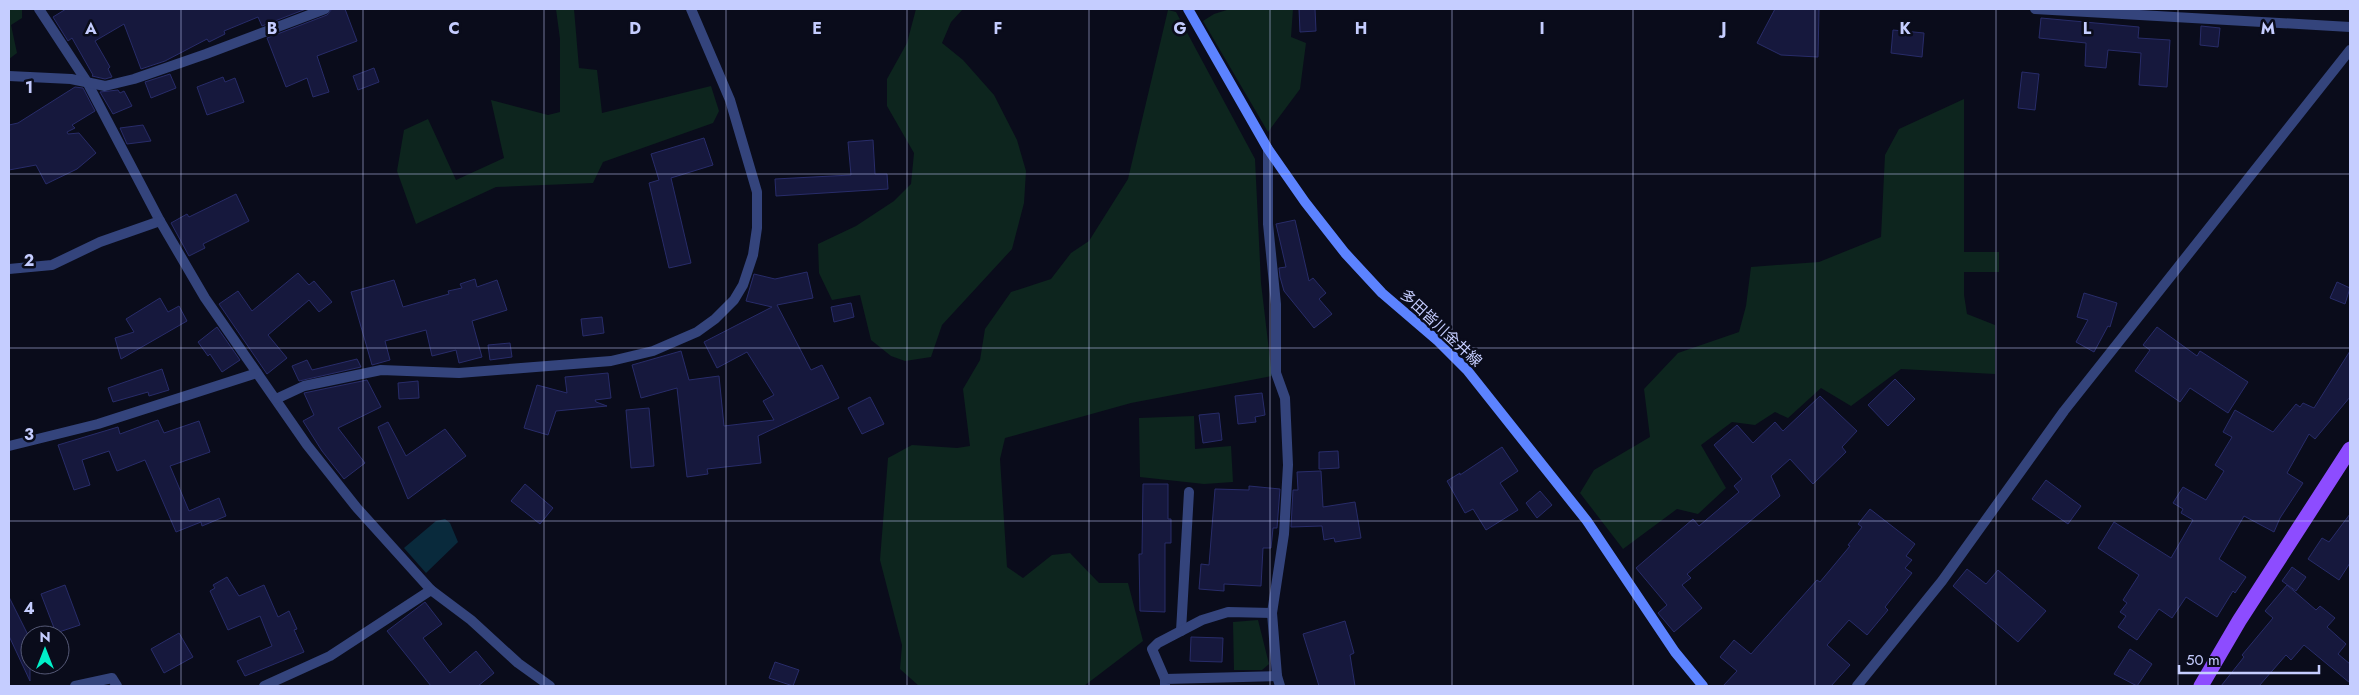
<svg xmlns="http://www.w3.org/2000/svg" width="2359" height="695" viewBox="0 0 2359 695" font-family="Jost,'Noto Sans JP',sans-serif">
  <style>
    .green { fill: #0d251e }
    .water { fill: #092a3c }
    .building { fill: #16183d; stroke: #282c69 }
    .lines { fill: none; stroke-linecap: round; stroke-linejoin: round }
    .minor { stroke: #34447c; stroke-width: 10 }
    .tertiary { stroke: #34447c; stroke-width: 10 }
    .secondary { stroke: #5c83ff; stroke-width: 10 }
    .primary { stroke: #8d4cff; stroke-width: 15 }
    .grid { fill: none; stroke: #c5cdff; stroke-width: 1; stroke-opacity: 0.55 }
    .labels { text-anchor: middle; stroke-width: 5; stroke-linejoin: round; paint-order: stroke }
    .street-label { font-size: 15px; fill: #c5cdff; stroke: #0a0c1b }
    .grid-label { font-size: 16px; text-anchor: middle; font-weight: bold; fill: #c5cdff; stroke: #0a0c1b; stroke-width: 5; stroke-linejoin: round; paint-order: stroke }
  </style>
  <rect width="100%" height="100%" fill="#0a0c1b"/>
  <!-- green -->
  <g class="green">
    <path d="M9,9H22V18L11,25L17,53L9,59Z"/>
    <path d="M556,9H574L579,68L597,70L602,113L711,86L719,111L713,123L603,162L593,183L496,187L416,224L397,171L404,130L428,119L456,180L504,158L491,100L548,115L560,112V39Z"/>
    <path d="M916,9H963L951,22L942,43L963,60L994,95L1017,140L1026,171L1024,203L1012,249L942,325L931,357L905,361L891,356L871,340L860,295L832,300L819,273L818,244L856,226L894,201L911,184L914,153L887,106V79L907,43Z"/>
    <path d="M1230,9H1293L1291,37L1306,43L1300,89L1268,132L1203,21L1214,14Z"/>
    <path d="M1168,10L1176,12L1255,159L1261,283L1272,376L1131,403L1005,438L1000,459L1007,567L1023,578L1052,555L1070,553L1099,583H1128L1143,641L1084,686H919L900,669L902,645L880,560L888,458L912,445L957,448L970,446L963,389L980,360L985,329L1011,292L1051,279L1071,253L1089,241L1128,179Z"/>
    <path d="M1964,99V252H1999V272H1964V295L1967,314L1995,325V374L1901,369L1851,406L1821,388L1788,418L1775,412L1755,425L1732,422L1701,445L1726,488L1698,514L1677,509L1623,549L1580,493L1594,470L1650,437L1644,389L1678,353L1739,332L1746,306L1751,267L1819,262L1881,237L1885,155L1899,129Z"/>
    <path d="M1194,416L1195,449L1231,446L1233,482L1204,484L1140,477L1139,418Z"/>
    <path d="M1258,620L1269,664L1262,670H1234L1233,622Z"/>
  </g>
  <!-- water -->
  <path class="water" d="M445,519L450,523L458,542L426,573L404,548L436,521Z"/>
  <!-- building -->
  <g class="building">
    <path d="M66,9H306L262,26L258,17L224,31L225,34L209,42L207,39L165,61L141,69L124,24L95,41L110,67L108,69L112,77L105,79L92,76L93,75L72,38L68,41L53,17Z"/>
    <path d="M332,9H345L357,41L317,56L329,92L313,97L307,78L286,87L267,38L327,15Z"/>
    <path d="M1299,9H1315L1316,31L1300,32Z"/>
    <path d="M1775,9H1819L1818,57L1781,55L1757,43Z"/>
    <path d="M2041,18L2139,27L2138,38L2170,40L2167,87L2139,85L2141,53L2108,50L2106,68L2085,66L2086,43L2039,38Z"/>
    <path d="M2201,26L2220,28L2218,47L2200,45Z"/>
    <path d="M1893,30L1924,33L1922,57L1891,53Z"/>
    <path d="M374,68L379,82L358,90L353,76Z"/>
    <path d="M2022,72L2039,74L2035,110L2018,108Z"/>
    <path d="M170,74L176,88L151,98L145,82Z"/>
    <path d="M223,77L225,82L235,78L244,102L207,115L197,87Z"/>
    <path d="M75,87L83,88L95,111L72,125L75,128L67,132L68,134L79,133L96,153L77,169L46,184L36,165L9,170V125L18,123Z"/>
    <path d="M118,90L120,93L124,91L132,106L113,114L100,92Z"/>
    <path d="M143,125L151,141L127,144L120,128Z"/>
    <path d="M704,138L713,165L671,178L691,263L669,268L649,183L659,180L651,154Z"/>
    <path d="M873,140L875,174H887L888,189L776,196L775,179L851,175L848,142Z"/>
    <path d="M236,194L249,221L203,244L205,248L189,256L171,223L187,214L189,217Z"/>
    <path d="M1295,220L1309,281L1313,278L1326,293L1319,299L1332,314L1314,328L1284,291L1280,277L1279,268L1286,267L1276,224Z"/>
    <path d="M807,272L813,298L777,305L811,370L822,365L839,398L758,436L761,463L707,469L708,474L687,477L677,388L641,398L632,365L681,351L689,380L719,376L724,426L774,420L763,401L774,395L747,352L717,368L704,342L772,307L746,301L754,274L775,279Z"/>
    <path d="M298,273L309,285L314,281L332,302L319,312L309,300L268,335L287,358L267,374L219,304L238,291L252,311Z"/>
    <path d="M475,279L477,287L497,280L507,310L472,321L482,357L459,363L456,350L432,356L426,330L385,341L390,360L372,365L351,292L394,280L403,307L449,294L448,291L462,288L460,284Z"/>
    <path d="M2337,282L2350,288L2345,304L2330,298Z"/>
    <path d="M2084,293L2117,303L2110,327L2108,326L2094,352L2076,342L2088,320L2077,317Z"/>
    <path d="M160,298L168,312L179,306L187,321L121,359L115,338L134,332L126,319Z"/>
    <path d="M851,303L854,317L834,322L831,307Z"/>
    <path d="M602,317L604,333L583,336L581,319Z"/>
    <path d="M217,327L240,360L222,372L210,354L208,356L198,342Z"/>
    <path d="M2157,327L2197,356L2200,351L2248,382L2228,413L2190,388L2180,402L2135,371L2150,350L2143,345Z"/>
    <path d="M510,343L512,357L490,360L488,345Z"/>
    <path d="M2350,351V397L2315,439L2309,434L2287,473L2303,483L2280,518L2274,532L2244,516L2219,559L2246,577L2235,593L2233,591L2217,617L2186,597L2172,618L2159,609L2137,640L2118,627L2126,616L2120,612L2127,603L2123,600L2139,575L2098,548L2114,522L2171,558L2193,520L2181,513L2183,509L2173,503L2183,487L2206,500L2224,471L2215,465L2232,437L2223,432L2235,410L2273,432L2296,404L2300,407L2303,403L2314,408Z"/>
    <path d="M357,359L361,367L299,381L292,366L307,360L312,370Z"/>
    <path d="M162,369L169,390L149,396L148,392L113,402L108,388Z"/>
    <path d="M608,373L611,398L595,400L596,402L607,406L556,411L548,435L524,428L537,385L567,393L565,377Z"/>
    <path d="M1895,379L1915,399L1888,426L1868,405Z"/>
    <path d="M367,380L381,407L338,428L365,463L344,479L322,451L303,421L314,415L304,393Z"/>
    <path d="M418,381L419,398L399,399L398,383Z"/>
    <path d="M1262,393L1265,415L1255,417L1256,422L1238,424L1235,396Z"/>
    <path d="M1820,396L1857,431L1842,447L1846,452L1813,484L1790,459L1771,476L1780,496L1687,574L1691,578L1682,585L1702,608L1674,632L1658,613L1667,605L1636,568L1693,519L1699,526L1739,492L1734,486L1742,479L1714,445L1737,425L1753,443L1775,422L1783,431Z"/>
    <path d="M870,397L884,424L862,434L848,408Z"/>
    <path d="M649,408L654,466L631,468L626,410Z"/>
    <path d="M1219,413L1222,440L1203,443L1199,415Z"/>
    <path d="M158,420L164,433L199,421L210,452L170,466L189,511L219,498L226,516L202,526L201,522L176,532L145,460L117,471L109,451L82,460L90,485L74,490L58,445L118,427L120,434Z"/>
    <path d="M388,422L406,456L445,429L466,456L408,499L378,427Z"/>
    <path d="M1502,447L1518,471L1500,483L1518,510L1486,530L1473,509L1465,513L1447,481L1460,473V475Z"/>
    <path d="M1338,451L1339,468L1319,469V452Z"/>
    <path d="M1321,471L1323,507L1355,502L1361,538L1335,542L1334,538L1324,540L1322,526L1291,527L1293,490H1298L1297,472Z"/>
    <path d="M2046,480L2081,506L2068,524L2032,499Z"/>
    <path d="M525,484L553,508L540,524L511,501Z"/>
    <path d="M1143,484H1168V519H1171V543H1165V612L1140,611L1139,554H1142Z"/>
    <path d="M1249,486L1280,489L1277,528H1273L1271,548H1263L1261,586L1224,584V591L1199,589L1201,564L1209,565L1215,489L1249,490Z"/>
    <path d="M1540,491L1552,505L1537,518L1526,503Z"/>
    <path d="M1870,509L1915,544L1906,556L1912,560L1905,568L1912,573L1885,607L1888,610L1867,635L1849,620L1827,645L1850,665L1831,686H1723L1737,671L1720,657L1734,640L1751,654L1817,580L1820,582L1850,546L1848,545L1862,527L1858,524Z"/>
    <path d="M2350,514V563L2339,580L2308,559L2322,538L2329,542Z"/>
    <path d="M2292,567L2306,577L2296,591L2282,581Z"/>
    <path d="M1967,569L1986,584L1998,570L2046,611L2018,642L1953,586Z"/>
    <path d="M227,577L239,596L264,585L278,617L289,611L297,629L294,630L304,652L245,676L237,661L272,646L260,616L228,630L210,591L215,588L213,585Z"/>
    <path d="M65,585L80,625L56,633L41,594Z"/>
    <path d="M2287,585L2316,610L2320,606L2335,618L2327,627L2346,644L2338,654L2350,664V683L2304,645L2291,660L2286,655L2259,686H2221L2244,657L2242,655L2273,618L2265,611Z"/>
    <path d="M9,597L30,639V681L9,636Z"/>
    <path d="M425,602L442,624L423,638L450,673L476,651L494,673L478,686H431L387,631Z"/>
    <path d="M1345,621L1354,653L1350,655L1355,686H1319L1303,634Z"/>
    <path d="M179,633L193,657L164,673L151,649Z"/>
    <path d="M1191,637L1223,638L1222,662L1190,661Z"/>
    <path d="M2130,649L2152,664L2137,686L2114,674Z"/>
    <path d="M775,662L799,670L793,686L769,678Z"/>
  </g>
  <g class="lines">
    <!-- minor -->
    <g class="minor">
      <path d="M39,9L87,82L160,221L205,298L307,445L357,508L431,590L471,620L518,663L550,686"/>
      <path d="M2035,9L2350,27"/>
      <path d="M9,76L71,79L105,86L134,79L206,54L325,9"/>
      <path d="M1268,149V224L1276,304V373L1285,398L1288,465L1284,534L1272,613L1277,676L1280,686"/>
      <path d="M9,269L52,265L100,242L160,221"/>
      <path d="M276,399L304,386L381,370L459,373L611,361L653,351L697,332L715,319L734,300L743,285L753,255L757,228V192L730,100L691,9"/>
      <path d="M9,446L98,424L257,373"/>
      <path d="M1181,631L1189,492"/>
      <path d="M1165,679L1152,649L1158,643L1202,620L1228,612L1272,613"/>
      <path d="M75,686L112,678L117,686"/>
      <path d="M264,686L330,656L431,590"/>
      <path d="M1165,686V679L1277,676"/>
    </g>
    <!-- tertiary -->
    <path class="tertiary" d="M1857,686L1942,581L2064,411L2350,50"/>
    <!-- secondary -->
    <path class="secondary" d="M1188,9L1268,149L1305,202L1345,253L1382,293L1438,341L1467,370L1587,521L1675,652L1703,686"/>
    <!-- primary -->
    <path class="primary" d="M2201,686L2239,621L2350,449"/>
  </g>
  <!-- grid -->
  <path class="grid" d="M181,9V686M363,9V686M544,9V686M726,9V686M907,9V686M1089,9V686M1270,9V686M1452,9V686M1633,9V686M1815,9V686M1996,9V686M2178,9V686M9,174H2350M9,348H2350M9,521H2350"/>
  <g class="labels">
    <!-- street labels -->
    <g class="street-label">
      <text transform="translate(1441 328) rotate(43)" y="5">多田皆川金井線</text>
    </g>
  </g>
  <g class="grid-label">
    <text x="91" y="34">A</text>
    <text x="272" y="34">B</text>
    <text x="454" y="34">C</text>
    <text x="635" y="34">D</text>
    <text x="817" y="34">E</text>
    <text x="998" y="34">F</text>
    <text x="1180" y="34">G</text>
    <text x="1361" y="34">H</text>
    <text x="1542" y="34">I</text>
    <text x="1724" y="34">J</text>
    <text x="1905" y="34">K</text>
    <text x="2087" y="34">L</text>
    <text x="2268" y="34">M</text>
    <text x="29" y="93">1</text>
    <text x="29" y="266">2</text>
    <text x="29" y="440">3</text>
    <text x="29" y="614">4</text>
  </g>
  <!-- border -->
  <rect width="2359" height="695" fill="none" stroke="#c5cdff" stroke-width="20"/>
  <!-- north arrow -->
  <g transform="translate(45 650)"><circle r="24" fill="#0a0c1b" stroke="#555976"/>
  <path d="M0-4L9 19L0 12L-9 19Z" fill="#00f0c9"/>
  <text y="-8" font-size="14" font-weight="bold" text-anchor="middle" fill="#c5cdff">N</text>
  </g>
  <!-- scale -->
  <path d="M2179 665v8h140v-8" fill="none" stroke="#c5cdff" stroke-width="2.5"/>
  <text x="2186" y="665" font-size="15" fill="#c5cdff" stroke="#0a0c1b" stroke-width="4" paint-order="stroke">50 m</text>
</svg>
